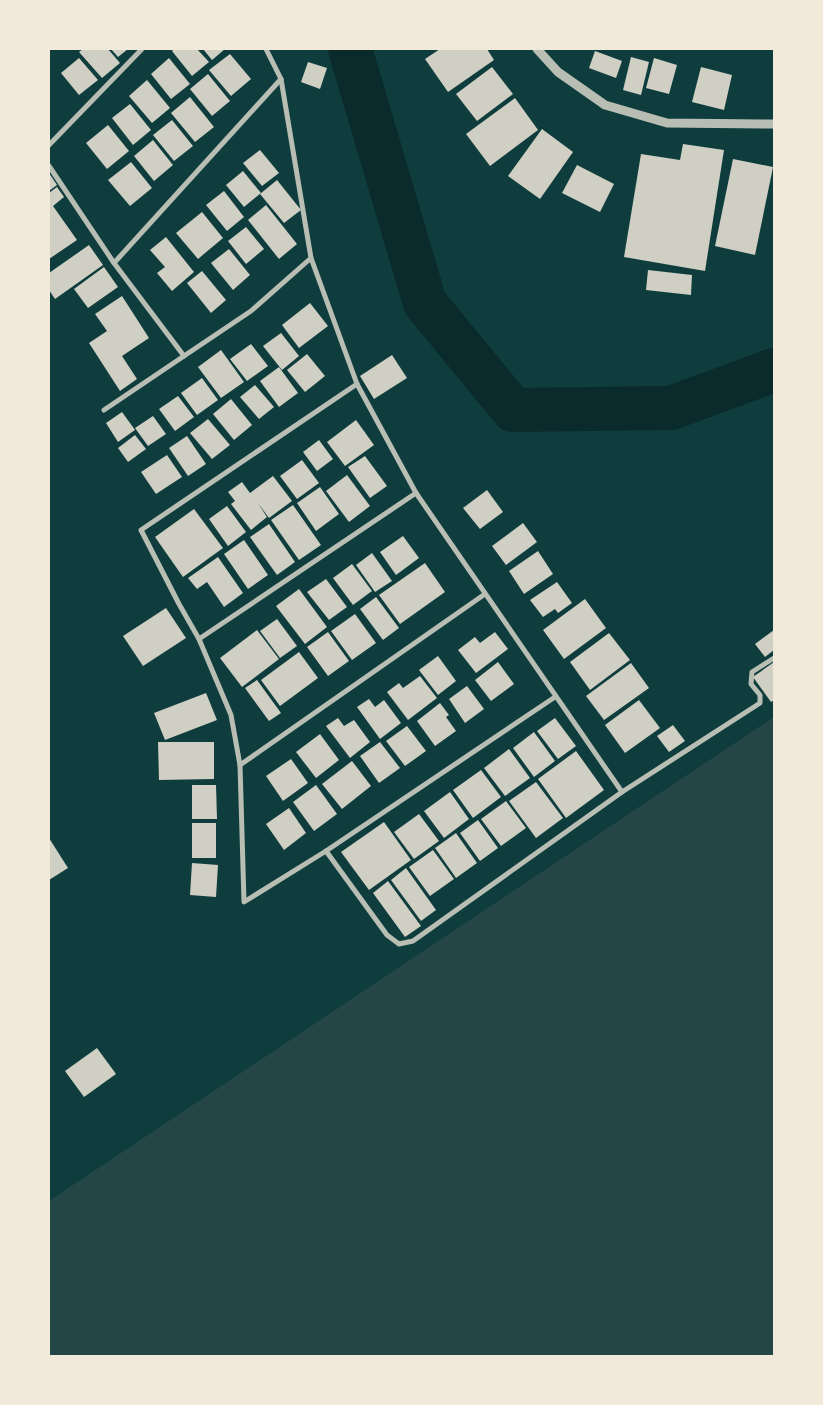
<svg xmlns="http://www.w3.org/2000/svg" width="823" height="1405" viewBox="0 0 823 1405" font-family="'IBM Plex Serif',serif">
  <style>
    .green { fill: #244646 }
    .lines { fill: none; stroke-linecap: round; stroke-linejoin: round }
    .river { stroke: #0a2a2b; stroke-width: 44 }
    .building { fill: #cfcfc3 }
    .minor { stroke: #b8beb3; stroke-width: 5 }
    .tertiary { stroke: #b8beb3; stroke-width: 9 }
  </style>
  <rect width="100%" height="100%" fill="#0f3d3e"/>
  <!-- green -->
  <path class="green" d="M774,717V1356H49V1201Z"/>
  <g class="lines">
    <!-- river -->
    <path class="river" d="M350,49L425,303L513,410L671,408L774,370"/>
  </g>
  <!-- building -->
  <g class="building">
    <path d="M83,49H108L120,63L102,78L79,52Z"/>
    <path d="M111,49H128L118,57Z"/>
    <path d="M174,49H197L209,62L192,76L172,51Z"/>
    <path d="M203,49H225L212,60Z"/>
    <path d="M440,49H487L494,60L448,92L425,59Z"/>
    <path d="M595,51L622,61L616,78L589,68Z"/>
    <path d="M230,54L251,79L231,96L209,70Z"/>
    <path d="M631,57L649,62L641,95L623,90Z"/>
    <path d="M79,58L98,80L79,95L61,73Z"/>
    <path d="M169,58L190,84L171,99L151,74Z"/>
    <path d="M654,58L677,65L669,94L646,88Z"/>
    <path d="M308,62L327,68L320,89L301,82Z"/>
    <path d="M492,67L513,94L477,121L456,94Z"/>
    <path d="M701,67L732,75L724,110L692,102Z"/>
    <path d="M208,74L230,101L212,116L190,89Z"/>
    <path d="M147,80L170,108L152,123L129,96Z"/>
    <path d="M190,97L214,127L195,142L171,113Z"/>
    <path d="M515,98L538,130L490,166L466,134Z"/>
    <path d="M130,104L151,130L133,145L112,118Z"/>
    <path d="M172,120L193,146L174,161L153,135Z"/>
    <path d="M108,125L129,151L107,169L86,143Z"/>
    <path d="M542,129L573,152L540,199L508,176Z"/>
    <path d="M153,140L173,165L154,181L134,156Z"/>
    <path d="M683,144L724,150L705,271L624,257L641,154L680,160Z"/>
    <path d="M260,150L279,173L262,186L243,163Z"/>
    <path d="M733,159L773,167L755,255L715,246Z"/>
    <path d="M131,162L152,188L130,206L108,180Z"/>
    <path d="M577,165L614,184L600,212L562,193Z"/>
    <path d="M243,171L261,193L244,207L226,185Z"/>
    <path d="M49,173L57,185L49,191Z"/>
    <path d="M277,180L301,210L284,223L260,194Z"/>
    <path d="M57,187L64,197L53,206L77,240L49,259V193Z"/>
    <path d="M224,191L244,217L227,231L206,205Z"/>
    <path d="M266,205L297,244L279,259L248,220Z"/>
    <path d="M202,212L223,238L198,259L176,233Z"/>
    <path d="M246,227L264,249L246,264L228,241Z"/>
    <path d="M166,237L194,272L172,291L157,273L165,267L150,250Z"/>
    <path d="M89,245L103,265L55,299L49,290V273Z"/>
    <path d="M229,249L250,275L233,290L211,263Z"/>
    <path d="M104,267L118,287L88,308L74,289Z"/>
    <path d="M648,270L692,275L691,295L646,290Z"/>
    <path d="M202,271L226,300L211,313L187,283Z"/>
    <path d="M122,296L149,338L122,356L137,379L120,391L89,343L107,331L95,314Z"/>
    <path d="M310,303L328,326L299,348L282,325Z"/>
    <path d="M281,333L299,356L282,370L263,346Z"/>
    <path d="M251,344L268,366L247,381L230,359Z"/>
    <path d="M221,350L244,382L221,398L198,367Z"/>
    <path d="M307,354L325,376L305,392L287,370Z"/>
    <path d="M392,355L407,378L374,399L360,376Z"/>
    <path d="M279,367L298,393L279,407L260,381Z"/>
    <path d="M202,378L218,400L197,415L181,393Z"/>
    <path d="M255,385L274,407L259,419L240,397Z"/>
    <path d="M178,396L194,417L175,431L159,409Z"/>
    <path d="M231,399L252,425L234,440L213,414Z"/>
    <path d="M122,412L135,430L118,442L106,423Z"/>
    <path d="M153,416L166,434L148,446L135,428Z"/>
    <path d="M208,419L230,445L212,459L190,433Z"/>
    <path d="M356,420L374,445L345,466L327,442Z"/>
    <path d="M135,435L146,449L128,462L118,448Z"/>
    <path d="M187,436L206,464L188,476L169,448Z"/>
    <path d="M319,440L333,459L317,471L303,452Z"/>
    <path d="M167,455L182,477L156,494L141,472Z"/>
    <path d="M365,456L387,486L370,498L348,467Z"/>
    <path d="M302,460L319,483L297,499L280,476Z"/>
    <path d="M347,475L370,506L349,522L326,491Z"/>
    <path d="M273,476L292,501L269,518L258,503L267,517L251,530L231,504L235,501L228,492L242,482L250,493Z"/>
    <path d="M320,487L339,514L316,531L297,503Z"/>
    <path d="M487,490L503,512L480,529L463,508Z"/>
    <path d="M293,505L321,545L299,560L271,520Z"/>
    <path d="M227,506L246,532L228,546L209,519Z"/>
    <path d="M194,509L223,548L183,577L155,537Z"/>
    <path d="M523,523L537,542L506,565L492,546Z"/>
    <path d="M269,524L295,562L277,575L250,537Z"/>
    <path d="M403,536L419,558L396,575L380,552Z"/>
    <path d="M244,540L268,575L248,589L224,554Z"/>
    <path d="M538,551L553,574L524,594L509,571Z"/>
    <path d="M372,553L392,581L375,592L356,565Z"/>
    <path d="M218,557L243,593L224,607L207,582L197,589L188,578Z"/>
    <path d="M425,563L445,592L400,624L379,595Z"/>
    <path d="M352,564L372,591L353,605L333,578Z"/>
    <path d="M326,579L347,607L329,620L307,592Z"/>
    <path d="M557,582L572,603L558,613L555,609L543,617L530,600Z"/>
    <path d="M299,589L327,627L305,644L276,606Z"/>
    <path d="M376,597L399,628L383,640L360,609Z"/>
    <path d="M585,599L606,628L564,659L543,630Z"/>
    <path d="M166,608L186,638L143,666L123,636Z"/>
    <path d="M355,614L376,643L352,660L331,631Z"/>
    <path d="M277,619L297,646L280,658L260,631Z"/>
    <path d="M257,630L279,659L242,687L220,658Z"/>
    <path d="M774,630V650L765,657L755,644Z"/>
    <path d="M328,632L349,661L328,676L307,647Z"/>
    <path d="M495,632L508,649L476,673L458,650L475,637L480,643Z"/>
    <path d="M609,633L630,660L590,690L570,662Z"/>
    <path d="M299,652L318,678L280,706L261,680Z"/>
    <path d="M438,656L456,681L438,695L419,670Z"/>
    <path d="M498,662L514,684L491,701L475,680Z"/>
    <path d="M774,662V700L771,702L753,677Z"/>
    <path d="M631,663L649,688L604,720L586,696Z"/>
    <path d="M420,676L437,698L408,720L387,692L399,683L403,688Z"/>
    <path d="M257,680L281,713L269,721L245,688Z"/>
    <path d="M467,686L484,709L465,723L449,699Z"/>
    <path d="M206,693L217,720L165,740L154,713Z"/>
    <path d="M369,699L375,707L384,700L401,723L380,739L357,707Z"/>
    <path d="M639,700L660,728L625,753L605,725Z"/>
    <path d="M440,703L449,715L446,717L456,731L435,746L417,721Z"/>
    <path d="M338,718L344,726L354,720L370,742L350,758L326,726Z"/>
    <path d="M555,718L576,746L558,759L537,731Z"/>
    <path d="M673,725L685,741L669,752L657,736Z"/>
    <path d="M407,726L426,751L405,766L386,741Z"/>
    <path d="M534,732L555,761L534,777L513,748Z"/>
    <path d="M320,734L339,760L316,778L296,752Z"/>
    <path d="M158,742H214V779L159,780Z"/>
    <path d="M380,742L400,768L379,783L360,756Z"/>
    <path d="M509,749L530,778L505,796L484,768Z"/>
    <path d="M576,751L604,790L566,818L538,779Z"/>
    <path d="M291,759L308,783L283,801L266,776Z"/>
    <path d="M352,761L371,786L342,809L322,784Z"/>
    <path d="M481,770L501,797L473,818L453,790Z"/>
    <path d="M536,782L563,818L536,838L509,801Z"/>
    <path d="M192,785H216L217,819H192Z"/>
    <path d="M316,785L337,814L314,831L293,802Z"/>
    <path d="M450,792L469,819L444,838L424,811Z"/>
    <path d="M506,801L526,828L501,846L481,819Z"/>
    <path d="M289,808L306,833L284,850L266,824Z"/>
    <path d="M419,814L439,841L414,859L394,832Z"/>
    <path d="M478,820L498,848L480,861L460,833Z"/>
    <path d="M384,822L411,860L369,890L341,852Z"/>
    <rect x="192" y="823" width="24" height="35"/>
    <path d="M456,833L477,863L456,878L435,848Z"/>
    <path d="M49,838L68,868L49,880Z"/>
    <path d="M433,850L454,879L430,896L409,867Z"/>
    <path d="M192,863L218,865L216,897L190,895Z"/>
    <path d="M406,868L436,910L421,921L391,880Z"/>
    <path d="M388,881L421,926L405,937L373,893Z"/>
    <path d="M97,1048L116,1074L84,1097L65,1071Z"/>
  </g>
  <g class="lines">
    <!-- minor -->
    <g class="minor">
      <path d="M266,49L281,79L311,258L357,384L416,493L622,792"/>
      <path d="M49,145L142,49"/>
      <path d="M49,166L114,263L184,356L104,410"/>
      <path d="M114,263L281,79"/>
      <path d="M184,356L251,311L311,258"/>
      <path d="M357,384L141,530L179,604L199,639L231,715L240,765L244,902L326,851L555,697"/>
      <path d="M199,639L416,493"/>
      <path d="M240,765L485,594"/>
      <path d="M326,851L387,935L399,944L413,941L622,792L757,705L760,703V695L751,684L752,672L774,658"/>
    </g>
    <!-- tertiary -->
    <path class="tertiary" d="M537,49L558,72L605,105L667,123L774,124"/>
  </g>
  <!-- border -->
  <rect width="823" height="1405" fill="none" stroke="#f1e9da" stroke-width="100"/>
</svg>
